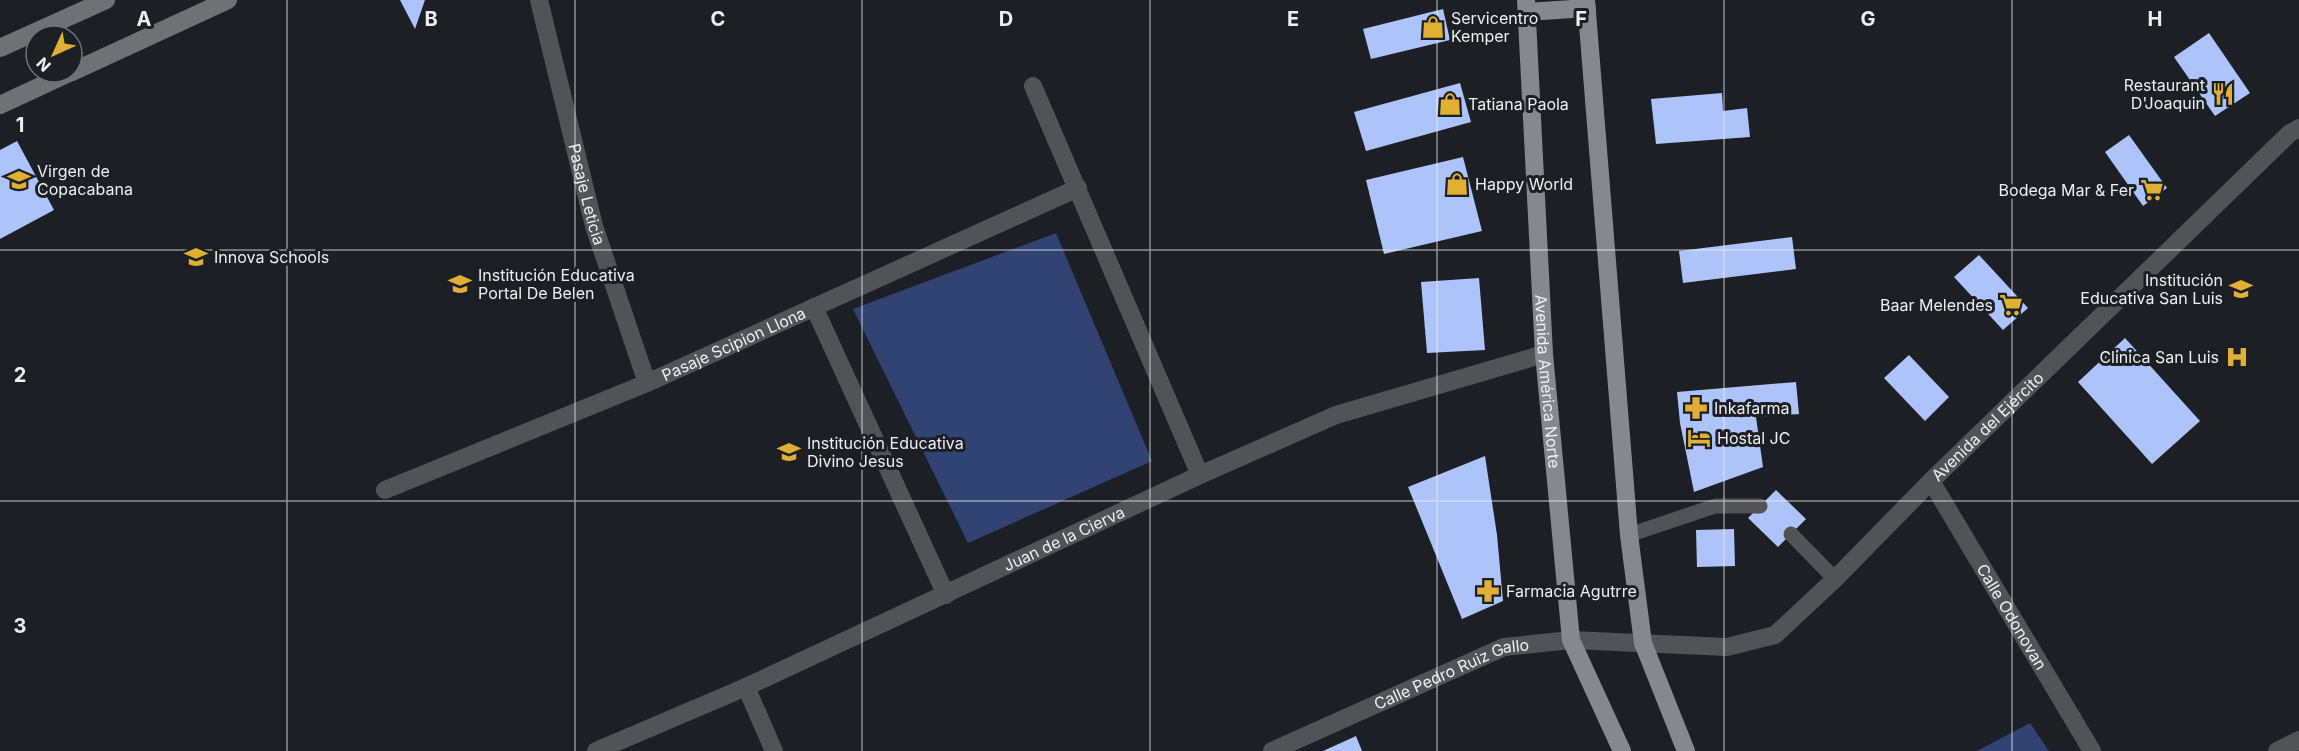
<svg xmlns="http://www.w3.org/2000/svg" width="2299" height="751" viewBox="0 0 2299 751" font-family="Inter,sans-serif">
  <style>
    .green { fill: #304373 }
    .building { fill: #acc4fa }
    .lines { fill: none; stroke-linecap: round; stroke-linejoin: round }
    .lane { stroke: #525356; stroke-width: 15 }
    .street { stroke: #525356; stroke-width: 18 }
    .secondary { stroke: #6f7175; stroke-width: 18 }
    .primary { stroke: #85888e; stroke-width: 18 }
    .grid { fill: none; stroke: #eceef1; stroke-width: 1.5; stroke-opacity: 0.55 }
    .labels { text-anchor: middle; stroke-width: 6; stroke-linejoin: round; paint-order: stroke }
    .poi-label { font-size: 16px; fill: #eceef1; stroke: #1c1f24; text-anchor: start }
    .street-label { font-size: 16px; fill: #eceef1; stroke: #1c1f24 }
    .grid-label { font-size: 20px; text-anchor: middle; font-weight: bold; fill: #eceef1; stroke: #1c1f24; stroke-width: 6; stroke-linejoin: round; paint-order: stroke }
  </style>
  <rect width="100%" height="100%" fill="#1c1f24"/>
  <!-- green -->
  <g class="green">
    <path d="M1056,233L1152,461L968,543L853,309Z"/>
    <path d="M2030,723L2049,751H1977Z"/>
  </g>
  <!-- building -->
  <g class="building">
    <path d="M400,0H425L415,29Z"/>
    <path d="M1443,9L1450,40L1371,59L1363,29Z"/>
    <path d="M2209,33L2250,93L2215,116L2174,57Z"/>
    <path d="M1460,83L1471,122L1366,151L1354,112Z"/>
    <path d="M1722,93L1723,111L1747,108L1750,137L1656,144L1651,99Z"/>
    <path d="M2129,135L2167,188L2143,206L2105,152Z"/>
    <path d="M17,141L54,210L0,239V150Z"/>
    <path d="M1463,157L1482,231L1384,254L1366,180Z"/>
    <path d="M1792,237L1796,269L1683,283L1679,251Z"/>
    <path d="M1979,255L2028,308L2003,330L1954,277Z"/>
    <path d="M1479,278L1485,350L1427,353L1421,282Z"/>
    <path d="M2125,338L2200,421L2152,464L2078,382Z"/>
    <path d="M1909,355L1949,397L1925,421L1884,378Z"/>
    <path d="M1796,382L1799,414L1756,417L1763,467L1694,492L1680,423L1677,392Z"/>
    <path d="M1485,456L1497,535L1503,601L1462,619L1408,487Z"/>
    <path d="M1776,490L1806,519L1778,547L1748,518Z"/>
    <path d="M1734,529L1735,566L1697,567L1696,530Z"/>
    <path d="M1356,736L1362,751H1323Z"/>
  </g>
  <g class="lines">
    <!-- lane -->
    <g class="lane">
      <path d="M1791,534L1835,579"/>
      <path d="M1629,535L1715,506H1760"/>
    </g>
    <!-- street -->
    <g class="street">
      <path id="s1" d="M539,0L594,226L647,383"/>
      <path d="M1033,86L1200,475"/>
      <path d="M814,307L946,595"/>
      <path id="s2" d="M1931,481L2092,751"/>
      <path id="s3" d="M385,490L647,383L1078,188"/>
      <path d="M746,687L774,751"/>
      <path id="s4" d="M596,751L746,687L1200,475L1336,415L1544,354"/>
      <path id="s5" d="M1272,751L1504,647L1571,640L1727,647L1775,635L1835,579L1931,481L2290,133L2299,128"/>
      <path d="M2277,751L2299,740"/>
    </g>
    <!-- secondary -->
    <g class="secondary">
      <path d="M0,48L106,0"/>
      <path d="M72,72L228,0"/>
      <path d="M0,105L71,72"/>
    </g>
    <!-- primary -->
    <g class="primary">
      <path id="s6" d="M1526,0L1544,354L1571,640L1622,751"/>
      <path d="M1586,0L1629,535L1643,643L1686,751"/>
      <path d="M1527,12L1587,8"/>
    </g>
  </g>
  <!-- grid -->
  <path class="grid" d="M287,0V751M575,0V751M862,0V751M1150,0V751M1437,0V751M1724,0V751M2012,0V751M0,250H2299M0,501H2299"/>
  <!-- icons -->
  <defs>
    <g id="shop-bare" transform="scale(1.8)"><path d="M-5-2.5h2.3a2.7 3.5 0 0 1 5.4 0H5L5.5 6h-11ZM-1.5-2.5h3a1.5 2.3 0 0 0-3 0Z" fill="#e0b034" stroke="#1c1f24" stroke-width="2.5" paint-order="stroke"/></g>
    <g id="restaurant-bare" transform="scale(1.8)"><path d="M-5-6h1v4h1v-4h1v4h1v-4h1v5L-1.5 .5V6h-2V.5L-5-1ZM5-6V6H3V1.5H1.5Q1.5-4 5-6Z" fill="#e0b034" stroke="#1c1f24" stroke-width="2.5" paint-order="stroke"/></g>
    <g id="school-bare" transform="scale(1.8)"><path d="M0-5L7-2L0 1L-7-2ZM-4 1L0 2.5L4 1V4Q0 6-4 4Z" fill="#e0b034" stroke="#1c1f24" stroke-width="2.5" paint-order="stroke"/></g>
    <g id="supermarket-bare" transform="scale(1.8)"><path d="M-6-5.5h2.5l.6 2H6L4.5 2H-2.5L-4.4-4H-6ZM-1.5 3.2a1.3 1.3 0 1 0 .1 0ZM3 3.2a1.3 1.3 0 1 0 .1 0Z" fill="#e0b034" stroke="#1c1f24" stroke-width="2.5" paint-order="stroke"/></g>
    <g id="hospital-bare" transform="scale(1.8)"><path d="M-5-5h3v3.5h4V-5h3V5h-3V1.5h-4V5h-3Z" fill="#e0b034" stroke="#1c1f24" stroke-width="2.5" paint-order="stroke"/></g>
    <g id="pharmacy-bare" transform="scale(1.8)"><path d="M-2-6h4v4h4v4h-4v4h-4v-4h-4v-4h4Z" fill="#e0b034" stroke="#1c1f24" stroke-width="2.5" paint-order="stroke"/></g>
    <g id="hotel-bare" transform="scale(1.8)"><path d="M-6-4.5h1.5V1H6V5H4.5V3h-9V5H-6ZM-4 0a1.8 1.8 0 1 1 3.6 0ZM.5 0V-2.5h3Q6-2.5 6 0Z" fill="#e0b034" stroke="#1c1f24" stroke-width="2.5" paint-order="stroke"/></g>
  </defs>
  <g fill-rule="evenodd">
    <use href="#shop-bare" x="1433" y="27"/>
    <use href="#restaurant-bare" x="2223" y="94"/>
    <use href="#shop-bare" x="1450" y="104"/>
    <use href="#school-bare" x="19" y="180"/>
    <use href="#shop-bare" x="1457" y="184"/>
    <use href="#supermarket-bare" x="2152" y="190"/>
    <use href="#school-bare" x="196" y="257"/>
    <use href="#school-bare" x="460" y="284"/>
    <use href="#school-bare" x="2241" y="289"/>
    <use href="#supermarket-bare" x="2011" y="305"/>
    <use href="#hospital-bare" x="2237" y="357"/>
    <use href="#pharmacy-bare" x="1696" y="408"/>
    <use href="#hotel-bare" x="1699" y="438"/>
    <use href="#school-bare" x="789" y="452"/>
    <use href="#pharmacy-bare" x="1488" y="591"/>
  </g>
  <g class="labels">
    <!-- poi labels -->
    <g class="poi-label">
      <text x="1451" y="24">Servicentro<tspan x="1451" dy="18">Kemper</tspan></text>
      <text x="2205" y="91" text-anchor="end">Restaurant<tspan x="2205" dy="18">D'Joaquin</tspan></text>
      <text x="1468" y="110">Tatiana Paola</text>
      <text x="37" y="177">Virgen de<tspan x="37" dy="18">Copacabana</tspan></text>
      <text x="1475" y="190">Happy World</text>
      <text x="2134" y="196" text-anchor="end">Bodega Mar &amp; Fer</text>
      <text x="214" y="263">Innova Schools</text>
      <text x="478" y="281">Institución Educativa<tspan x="478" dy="18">Portal De Belen</tspan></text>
      <text x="2223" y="286" text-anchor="end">Institución<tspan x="2223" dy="18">Educativa San Luis</tspan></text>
      <text x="1993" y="311" text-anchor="end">Baar Melendes</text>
      <text x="2219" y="363" text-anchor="end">Clinica San Luis</text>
      <text x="1714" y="414">Inkafarma</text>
      <text x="1717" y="444">Hostal JC</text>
      <text x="807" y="449">Institución Educativa<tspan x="807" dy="18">Divino Jesus</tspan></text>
      <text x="1506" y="597">Farmacia Agutrre</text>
    </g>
    <!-- street labels -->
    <g class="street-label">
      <text dy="6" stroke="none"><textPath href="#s1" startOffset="200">Pasaje Leticia</textPath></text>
      <text dy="6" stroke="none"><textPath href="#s3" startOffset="378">Pasaje Scipion Llona</textPath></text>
      <text dy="6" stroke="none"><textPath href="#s6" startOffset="382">Avenida América Norte</textPath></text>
      <text dy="6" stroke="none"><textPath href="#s5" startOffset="825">Avenida del Ejército</textPath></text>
      <text dy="6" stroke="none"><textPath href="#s4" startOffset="514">Juan de la Cierva</textPath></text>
      <text dy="6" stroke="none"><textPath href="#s2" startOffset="158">Calle Odonovan</textPath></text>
      <text dy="6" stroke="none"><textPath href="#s5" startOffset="196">Calle Pedro Ruiz Gallo</textPath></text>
    </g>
  </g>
  <g class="grid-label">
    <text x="144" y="26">A</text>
    <text x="431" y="26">B</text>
    <text x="718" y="26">C</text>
    <text x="1006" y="26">D</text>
    <text x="1293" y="26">E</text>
    <text x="1581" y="26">F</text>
    <text x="1868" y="26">G</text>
    <text x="2155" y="26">H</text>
    <text x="20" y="132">1</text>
    <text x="20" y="382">2</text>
    <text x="20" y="633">3</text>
  </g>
  <!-- north arrow -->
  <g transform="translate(54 54) rotate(225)"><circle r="28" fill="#1c1f24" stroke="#6f7276" stroke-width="1.5"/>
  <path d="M0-4.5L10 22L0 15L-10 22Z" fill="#e0b034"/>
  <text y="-9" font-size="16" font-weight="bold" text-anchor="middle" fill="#eceef1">N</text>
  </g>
</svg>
